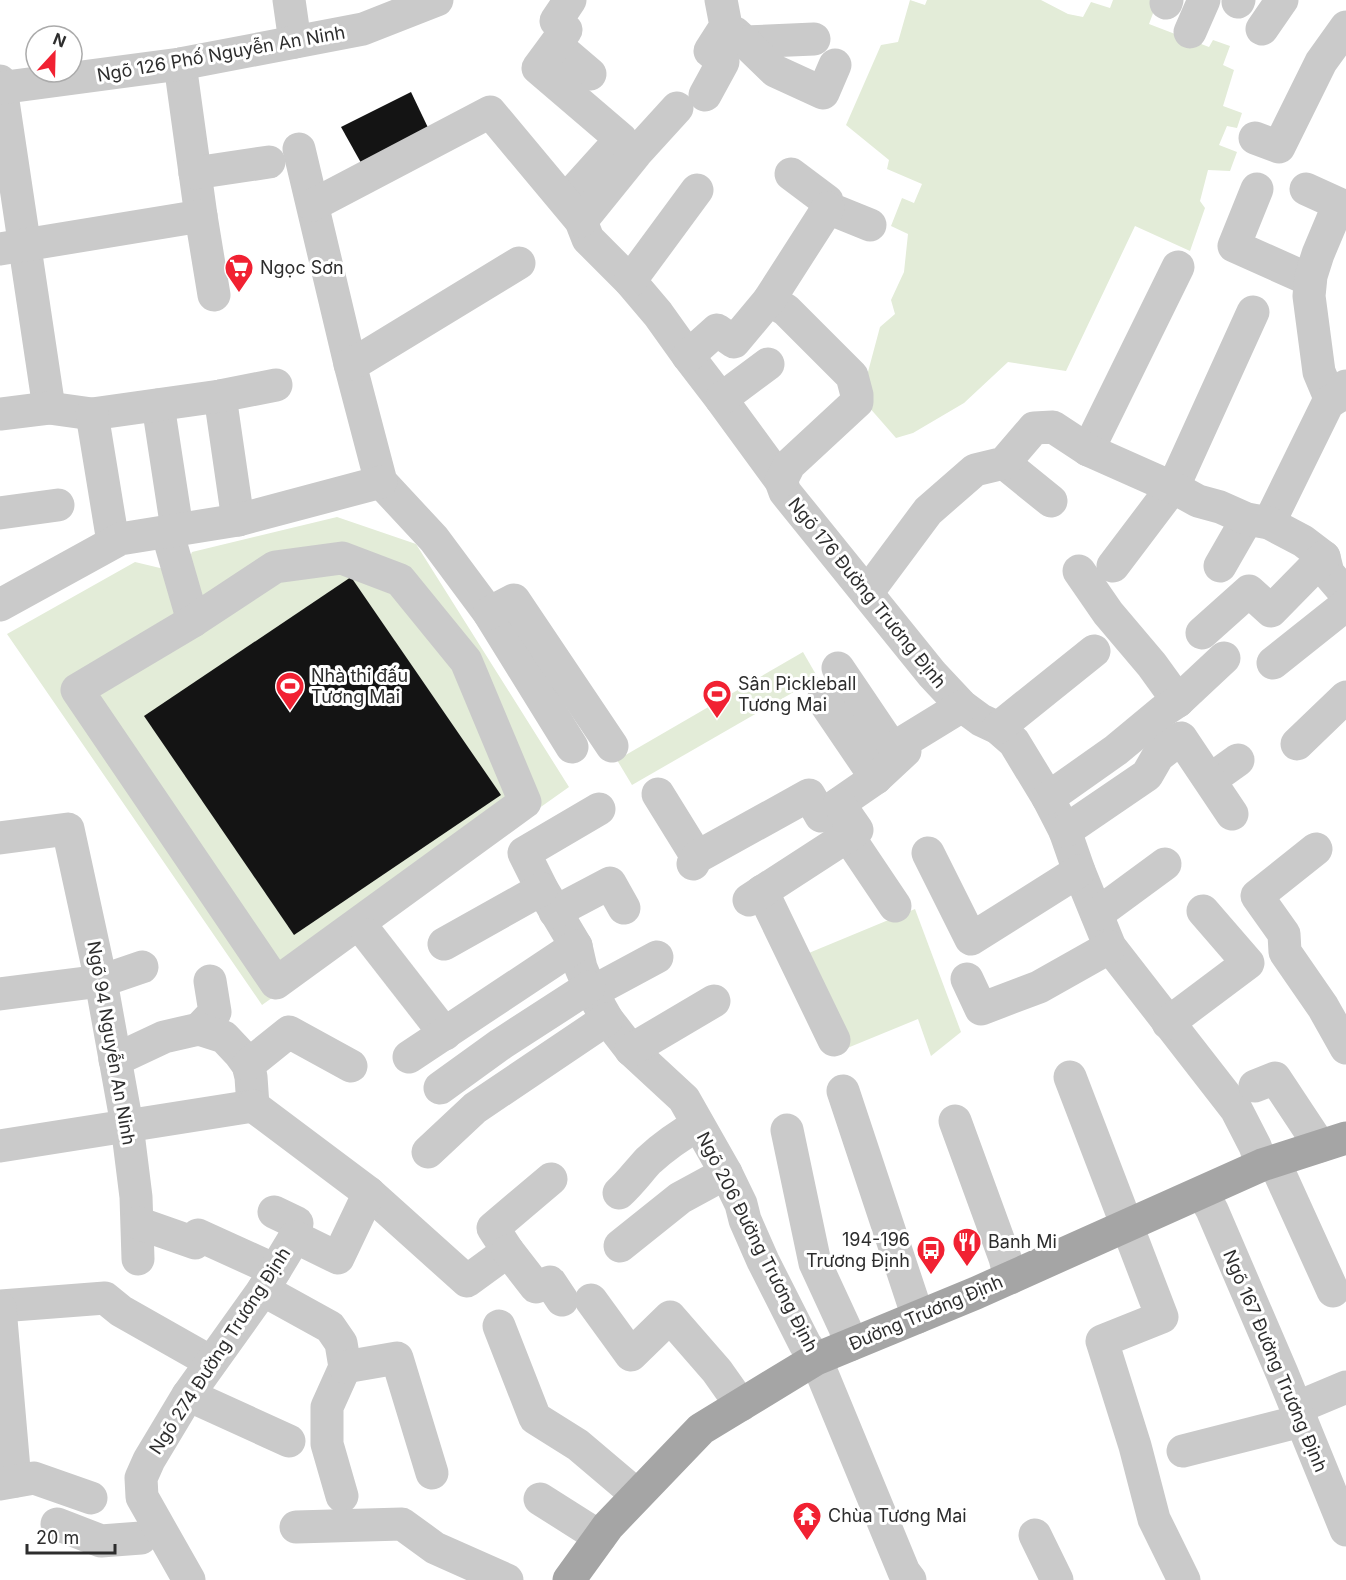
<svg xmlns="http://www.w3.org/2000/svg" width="1346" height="1580" viewBox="0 0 1346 1580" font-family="Inter,sans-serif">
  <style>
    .green { fill: #e3ecd8 }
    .building { fill: #141414 }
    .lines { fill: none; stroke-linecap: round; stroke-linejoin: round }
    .minor { stroke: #cacaca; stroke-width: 33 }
    .major { stroke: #a5a5a5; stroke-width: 33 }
    .labels { text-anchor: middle; stroke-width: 6; stroke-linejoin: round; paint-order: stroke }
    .street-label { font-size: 18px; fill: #2d2d2d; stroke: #fff }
    .poi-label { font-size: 18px; fill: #2d2d2d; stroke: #fff; text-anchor: start }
  </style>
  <rect width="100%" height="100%" fill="#fff"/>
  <!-- green -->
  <g class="green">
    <path d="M910,0L925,5L927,0H1041L1068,14L1083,17L1091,2L1110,8L1113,0H1158L1149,24L1209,47L1213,40L1230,46L1223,65L1234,70L1223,106L1242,113L1237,128L1227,126L1219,145L1237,152L1230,171L1208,170L1200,201L1205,208L1190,251L1135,226L1066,371L1008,362L964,403L913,433L896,438L861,398L880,327L895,314L891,300L904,272L908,234L891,226L902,198L914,203L922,184L887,169L889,160L846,125L881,45L898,42Z"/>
    <path d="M337,517L416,544L569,787L262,1005L7,634L135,562L160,568L188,561L192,552Z"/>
    <path d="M803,652L818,678L632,785L617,760Z"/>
    <path d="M915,909L961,1032L931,1056L918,1019L840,1051L804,955Z"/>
  </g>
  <!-- building -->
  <g class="building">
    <path d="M411,92L432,136L365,170L341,127Z"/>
    <path d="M351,577L501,795L294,935L144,716Z"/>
  </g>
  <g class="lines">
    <!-- minor -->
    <g class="minor">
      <path d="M289,0L295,42"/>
      <path d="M1238,2L1239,0"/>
      <path d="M1166,3L1167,0"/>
      <path d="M1262,29L1282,0"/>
      <path d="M1190,32L1204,0"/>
      <path d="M735,33L745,42L814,39"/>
      <path d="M745,42L775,71L823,93L835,65"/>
      <path d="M556,45L590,74"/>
      <path d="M180,64L201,216"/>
      <path d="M0,81L49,408"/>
      <path d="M0,88L180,64L363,29L437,0"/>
      <path d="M705,95L723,62L710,51L726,26L721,0"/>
      <path d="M1255,138L1279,147L1321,62L1346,27"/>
      <path d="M299,149L350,364L381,482L434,539L489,613L572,747"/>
      <path d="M195,173L269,162"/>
      <path d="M791,174L827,201L828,208L870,225"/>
      <path d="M1257,189L1234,246L1310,280"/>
      <path d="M1306,189L1339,204L1318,254L1311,276L1309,296L1319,372L1327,391L1339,396"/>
      <path d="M565,201L621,139L538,68L566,30L556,21L570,0"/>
      <path d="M313,205L490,112L581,221L588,239L630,281L658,314L688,356L721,399L781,481L785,492L932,674L962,706L981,720L998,728L1014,742L1048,798L1065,831L1079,871L1110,947L1236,1109L1255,1146L1262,1165"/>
      <path d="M581,221L636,153L677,108"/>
      <path d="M0,249L201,216L214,295"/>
      <path d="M630,281L697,190"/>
      <path d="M769,300L786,310L852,376L857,395V402L789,465L781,481"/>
      <path d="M688,356L717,330L734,342L769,300L828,208"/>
      <path d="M350,364L363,358L519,263"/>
      <path d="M220,396L238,520"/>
      <path d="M721,399L768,364"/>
      <path d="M158,405L177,529"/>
      <path d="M0,414L49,408L92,414L220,396L276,385"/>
      <path d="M92,414L113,542"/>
      <path d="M1088,450L1178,267"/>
      <path d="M1004,463L1051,501"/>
      <path d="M0,513L58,505"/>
      <path d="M1269,523L1328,403L1339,396L1346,386"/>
      <path d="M167,531L193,621"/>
      <path d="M342,558L400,580L466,661L525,802L276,983L77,690L193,621L275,567Z"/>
      <path d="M1113,566L1172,488L1178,477L1253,312"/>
      <path d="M1220,566L1247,519"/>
      <path d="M1079,571L1108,613L1152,665L1178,701"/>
      <path d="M867,593L928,511L975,470L1004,463L1034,428L1053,427L1088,450L1178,490L1198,501L1220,507L1247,519L1269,523L1303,541L1324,557L1328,573L1346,594"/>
      <path d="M0,605L120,539L238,520L381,482"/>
      <path d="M489,613L514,600L612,746"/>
      <path d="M1202,633L1249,591L1271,611L1324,557"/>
      <path d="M1273,663L1346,605"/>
      <path d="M838,668L898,757"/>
      <path d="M823,700L876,778"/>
      <path d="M998,728L1094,651"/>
      <path d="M1297,744L1346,697"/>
      <path d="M1210,780L1238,760"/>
      <path d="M658,794L697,857"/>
      <path d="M1048,798L1116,750L1163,711L1178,701L1224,658"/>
      <path d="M599,809L524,853L542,889L576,946L581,968L589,987L607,1019L631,1050L684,1099L726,1173L741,1204L745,1220L763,1261L805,1344L816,1359L904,1572L910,1580"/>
      <path d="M1065,831L1147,775L1158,756L1181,738L1232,814"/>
      <path d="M848,836L895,906"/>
      <path d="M0,838L68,829L101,981L127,1125L136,1197L138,1259"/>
      <path d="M1316,849L1257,896L1284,934L1285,952L1323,1007L1346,1048"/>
      <path d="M928,853L971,939L1079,871"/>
      <path d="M693,864L697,857L809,795L821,816L876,778L905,751L900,744L962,706"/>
      <path d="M762,891L834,1040"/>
      <path d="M749,900L857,830L839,804"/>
      <path d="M555,912L610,883L624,908"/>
      <path d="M1097,914L1165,864"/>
      <path d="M368,935L445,1034"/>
      <path d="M444,944L542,889"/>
      <path d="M967,979L981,1009L1039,987L1110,947"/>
      <path d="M592,992L657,957"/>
      <path d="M0,994L101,981L142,967"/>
      <path d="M1168,1023L1248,963L1203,911"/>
      <path d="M199,1029L215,1012L210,981"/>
      <path d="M631,1050L714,1001"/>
      <path d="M409,1057L576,946"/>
      <path d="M115,1060L164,1037L199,1029L224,1037L240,1054L248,1065L251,1077L253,1106"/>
      <path d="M248,1065L289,1032L351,1066"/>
      <path d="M1070,1077L1162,1317L1102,1341L1135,1446L1154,1519L1184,1580"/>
      <path d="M1255,1086L1275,1078L1320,1146"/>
      <path d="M440,1088L501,1044L589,987"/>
      <path d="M843,1091L918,1317"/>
      <path d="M955,1121L1005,1258L1010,1278"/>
      <path d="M787,1130L815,1263L845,1328L850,1345"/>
      <path d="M0,1146L253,1106"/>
      <path d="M428,1152L475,1108L607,1019"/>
      <path d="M1274,1161L1333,1291"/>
      <path d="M369,1193L467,1281L508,1251L493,1228L551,1179"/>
      <path d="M619,1193C630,1183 638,1172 648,1161C663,1147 680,1135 698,1125"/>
      <path d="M1202,1193L1212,1210L1282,1373L1346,1530"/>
      <path d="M274,1212L297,1223L295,1237"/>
      <path d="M138,1223L195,1243L198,1235L275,1270"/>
      <path d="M620,1246L680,1198L726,1173"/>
      <path d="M508,1251L536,1287L550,1282L562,1300"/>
      <path d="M263,1290L330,1327L341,1343L345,1367L327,1407V1444L342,1496"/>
      <path d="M591,1300L631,1355L670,1317L717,1371L741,1405"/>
      <path d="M0,1306L105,1298L121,1311L211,1362"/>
      <path d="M0,1308L15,1481"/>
      <path d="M499,1326L535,1418L578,1445L637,1495"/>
      <path d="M345,1367L397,1358L432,1473"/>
      <path d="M188,1395L289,1441"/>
      <path d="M1296,1408L1346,1387"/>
      <path d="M1183,1451L1301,1421"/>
      <path d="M0,1484L34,1478L91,1498"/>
      <path d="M540,1499L600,1537"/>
      <path d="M57,1524L101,1541L141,1538"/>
      <path d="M296,1527L402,1524L435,1548L507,1580"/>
      <path d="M1035,1535L1057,1580"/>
      <path d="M189,1580L142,1497L141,1478L149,1460L188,1395L263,1290L295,1237L338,1258L369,1193L253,1106"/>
    </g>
    <!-- major -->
    <path class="major" d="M569,1580L608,1526L701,1429L816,1359L976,1293L1262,1165L1346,1138"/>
  </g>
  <!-- icons -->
  <defs>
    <g id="supermarket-pin" transform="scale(1.5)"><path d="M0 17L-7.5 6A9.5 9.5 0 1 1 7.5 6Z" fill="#f12132" stroke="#fff"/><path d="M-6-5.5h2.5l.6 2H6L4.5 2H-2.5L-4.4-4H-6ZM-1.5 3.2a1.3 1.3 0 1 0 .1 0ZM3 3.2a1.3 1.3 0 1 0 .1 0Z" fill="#fff"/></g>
    <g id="stadium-pin" transform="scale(1.5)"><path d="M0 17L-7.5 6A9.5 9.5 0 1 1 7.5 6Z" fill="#f12132" stroke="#fff"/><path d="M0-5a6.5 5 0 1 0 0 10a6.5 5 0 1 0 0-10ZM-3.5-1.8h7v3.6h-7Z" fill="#fff"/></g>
    <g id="restaurant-pin" transform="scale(1.5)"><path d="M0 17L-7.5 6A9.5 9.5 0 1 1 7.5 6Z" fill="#f12132" stroke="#fff"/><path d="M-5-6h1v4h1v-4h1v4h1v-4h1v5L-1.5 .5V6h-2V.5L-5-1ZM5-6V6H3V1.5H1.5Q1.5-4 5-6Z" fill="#fff"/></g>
    <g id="bus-pin" transform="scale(1.5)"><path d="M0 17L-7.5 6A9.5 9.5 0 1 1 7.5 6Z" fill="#f12132" stroke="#fff"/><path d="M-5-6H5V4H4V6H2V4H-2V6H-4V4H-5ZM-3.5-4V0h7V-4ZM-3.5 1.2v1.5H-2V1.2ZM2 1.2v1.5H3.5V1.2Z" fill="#fff"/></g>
    <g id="temple-pin" transform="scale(1.5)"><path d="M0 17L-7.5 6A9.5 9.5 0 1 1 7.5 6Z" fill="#f12132" stroke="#fff"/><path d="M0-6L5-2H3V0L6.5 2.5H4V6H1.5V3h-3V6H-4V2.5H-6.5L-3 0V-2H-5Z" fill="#fff"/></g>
  </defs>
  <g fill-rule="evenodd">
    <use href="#supermarket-pin" x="239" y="268"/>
    <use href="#stadium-pin" x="290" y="686"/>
    <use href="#stadium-pin" x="717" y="694"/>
    <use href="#restaurant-pin" x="967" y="1242"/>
    <use href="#bus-pin" x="931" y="1250"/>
    <use href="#temple-pin" x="807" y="1516"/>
  </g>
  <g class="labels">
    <!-- street labels -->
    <g class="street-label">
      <text transform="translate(221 54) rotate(-10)" y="6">Ngõ 126 Phố Nguyễn An Ninh</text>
      <text transform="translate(867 593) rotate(51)" y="6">Ngõ 176 Đường Trương Định</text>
      <text transform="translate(111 1043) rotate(80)" y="6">Ngõ 94 Nguyễn An Ninh</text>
      <text transform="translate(757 1242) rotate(63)" y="6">Ngõ 206 Đường Trương Định</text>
      <text transform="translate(926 1313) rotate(-23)" y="6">Đường Trương Định</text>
      <text transform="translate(220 1351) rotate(-57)" y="6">Ngõ 274 Đường Trương Định</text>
      <text transform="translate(1275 1361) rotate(67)" y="6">Ngõ 167 Đường Trương Định</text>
    </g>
    <!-- poi labels -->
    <g class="poi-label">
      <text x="260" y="274">Ngọc Sơn</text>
      <text x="311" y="682">Nhà thi đấu<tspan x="311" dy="21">Tương Mai</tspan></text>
      <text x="738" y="690">Sân Pickleball<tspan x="738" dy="21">Tương Mai</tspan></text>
      <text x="910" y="1246" text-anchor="end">194-196<tspan x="910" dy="21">Trương Định</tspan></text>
      <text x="988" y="1248">Banh Mi</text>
      <text x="828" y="1522">Chùa Tương Mai</text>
    </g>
  </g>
  <!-- north arrow -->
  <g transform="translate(54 54) rotate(22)"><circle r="28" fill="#ffffff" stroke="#ababab" stroke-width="1.5"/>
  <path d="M0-4.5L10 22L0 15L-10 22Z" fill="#f12132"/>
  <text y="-9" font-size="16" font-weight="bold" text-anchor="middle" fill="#2d2d2d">N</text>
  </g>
  <!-- scale -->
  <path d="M27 1544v9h88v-9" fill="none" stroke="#2d2d2d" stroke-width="3"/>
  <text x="36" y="1544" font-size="18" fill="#2d2d2d" stroke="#ffffff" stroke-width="4.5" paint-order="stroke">20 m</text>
</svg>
